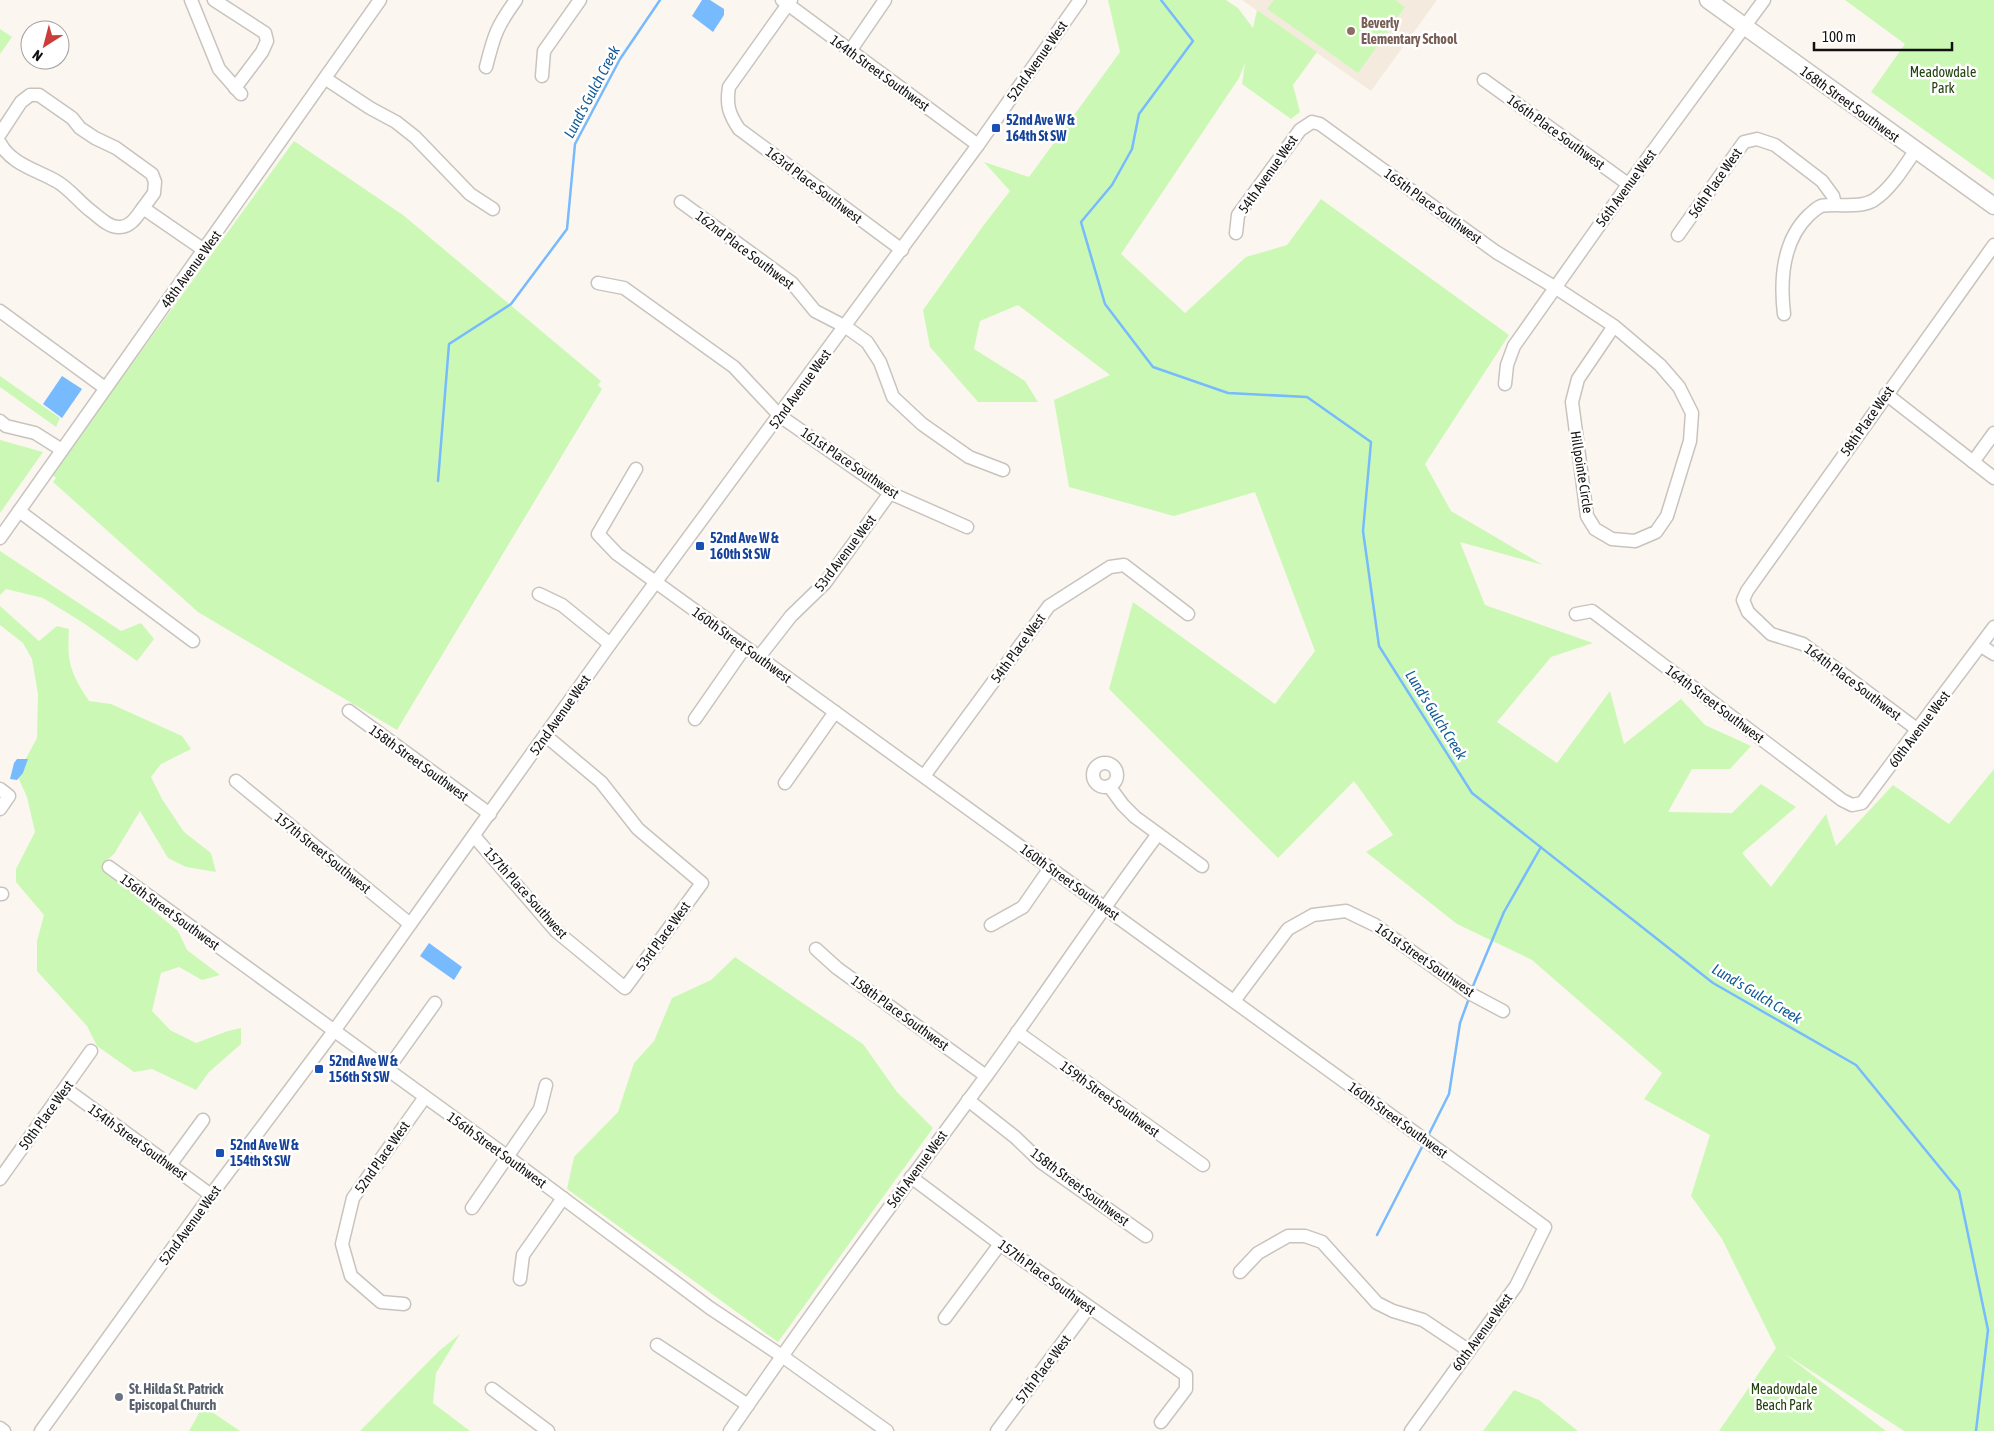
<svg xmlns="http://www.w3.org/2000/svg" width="1994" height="1431" viewBox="0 0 1994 1431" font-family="'Asap Condensed',sans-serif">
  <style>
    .built { fill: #f5eade }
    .green { fill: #cbf9b5 }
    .water { fill: #77bafd }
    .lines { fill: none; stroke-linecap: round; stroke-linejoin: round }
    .stream { stroke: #77bafd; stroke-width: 2.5 }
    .minor-casing { stroke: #c9c3be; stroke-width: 15 }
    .major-casing { stroke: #c9c3be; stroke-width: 19 }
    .minor { stroke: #fff; stroke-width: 12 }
    .major { stroke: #fff; stroke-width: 16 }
    .education-dot { fill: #8d6e63; stroke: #fff; stroke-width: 2 }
    .transit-dot { fill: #1a4fb4; stroke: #fff; stroke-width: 2 }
    .worship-dot { fill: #6b7280; stroke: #fff; stroke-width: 2 }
    .labels { text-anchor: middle; stroke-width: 5; stroke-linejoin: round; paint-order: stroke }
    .education-label { font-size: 14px; font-weight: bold; fill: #785e54; stroke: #fff; text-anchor: start }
    .street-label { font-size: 14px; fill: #13110f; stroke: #fff }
    .park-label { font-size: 14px; fill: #21430c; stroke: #fff }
    .transit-label { font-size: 14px; font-weight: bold; fill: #164399; stroke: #fff; text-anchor: start }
    .worship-label { font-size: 14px; font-weight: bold; fill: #5b616d; stroke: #fff; text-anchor: start }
    .water-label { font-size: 15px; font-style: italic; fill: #125a97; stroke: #fff }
  </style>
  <rect width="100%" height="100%" fill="#fcf6f0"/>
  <!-- built -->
  <path class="built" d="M1242,0H1437L1371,91Z"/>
  <!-- green -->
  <g class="green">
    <path d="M1108,0H1226L1238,8L1253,28L1257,10L1317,52L1293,85L1300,112L1291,119L1242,84L1245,63L1239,78L1121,254L1185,313L1246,257L1287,245L1321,199L1509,335L1425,464L1451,511L1543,565L1460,542L1485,605L1593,643L1551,657L1497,722L1557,763L1610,691L1624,744L1681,699L1705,725L1751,746L1730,769H1692L1668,812L1732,813L1761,784L1796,807L1742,853L1771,887L1826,814L1836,846L1893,785L1949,824L1994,769V1431H1904L1785,1354L1886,1431H1719L1776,1348L1722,1239L1691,1196L1710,1135L1644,1099L1662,1073L1532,960L1457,924L1366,852L1393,835L1354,781L1278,858L1109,689L1133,602L1275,704L1315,651L1255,492L1174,516L1069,487L1054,400L1110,375L1018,305L980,321L974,349L1025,381L1038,402H978L930,347L923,310L983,226L1010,191L984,162L1029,177L1120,52Z"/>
    <path d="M1274,0H1395L1405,7L1358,73L1267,9Z"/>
    <path d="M1845,0H1994V180L1871,92L1905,44Z"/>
    <path d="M0,29L12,37L0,54Z"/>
    <path d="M294,141L403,215L601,381L598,385L602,389L397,730L198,612L53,482L56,478L52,474Z"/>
    <path d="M0,376L60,418L56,427L0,387Z"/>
    <path d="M0,440L43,452L0,513Z"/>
    <path d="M0,551L121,631L141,623L154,639L137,661L85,624L43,598L6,589L0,595Z"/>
    <path d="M0,606L39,641L57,626L69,629C67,663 70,672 89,701L111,704L182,736L191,749L161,764L151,777L162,799L184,832L211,853L216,872L186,867L168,858L140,811L114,854L101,865L132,893L178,931L187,950L220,975L202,980L179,967L161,973L152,1011L170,1030L196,1043L228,1031L241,1028V1044L209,1072L196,1090L152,1069L134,1072L97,1046L87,1026L37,971V941L44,915L16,882V869L35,832L27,797L17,775L37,738L38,694L32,659L23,643L0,625Z"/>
    <path d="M735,957L863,1044L897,1092L933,1128L778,1342L567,1189L574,1157L618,1112L634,1063L654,1041L672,998L711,980Z"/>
    <path d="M460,1334L436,1373L433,1403L470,1431H360L439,1351Z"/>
    <path d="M1514,1390L1539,1400L1578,1431H1483Z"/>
    <path d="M203,1406L240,1431H189Z"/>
  </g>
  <!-- water -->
  <g class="water">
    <path d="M702,0H710L724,9V15L713,32L692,16Z"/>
    <path d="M62,376L82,389L62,418L43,404Z"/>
    <path d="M17,759H28L23,773L17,780L10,779L14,763Z"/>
    <path d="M429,943L462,967L454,980L420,956Z"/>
  </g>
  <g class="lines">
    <!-- stream -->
    <g class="stream">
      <path d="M1161,0L1193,41L1139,114L1132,149L1112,185L1081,222L1105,304L1153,367L1228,393L1307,397L1371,442L1363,531L1379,646L1472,793L1713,983L1856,1065L1959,1191L1988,1330L1976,1431"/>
      <path d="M438,481L449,344L511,304L567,229L575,144L620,59L660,0"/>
      <path d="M1473,986L1504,912L1541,847"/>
      <path d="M1429,1134L1449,1094L1460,1023L1468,1001"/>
      <path d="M1377,1235L1422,1147"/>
    </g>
    <!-- minor casing -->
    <g class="minor-casing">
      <g id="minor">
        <path d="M191,0L219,69L241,94"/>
        <path d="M214,0L265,33L267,41L262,52L235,88"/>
        <path d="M782,0L978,145"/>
        <path d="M791,0L729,87C726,105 729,114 739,129L902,250"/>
        <path d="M850,51L885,0"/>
        <path d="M486,67C494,35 497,26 516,0"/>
        <path d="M542,76L544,51L580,0"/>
        <path d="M326,79L370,108L396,122L415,137L470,194L493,209"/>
        <path d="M1484,80L1628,184"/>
        <path d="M0,134L21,102L30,95H39L72,118L80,128L95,138L116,148L152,174L155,182L154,193L143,208"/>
        <path d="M0,143C11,164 37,170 56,181C69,188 79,202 91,211C99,217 109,228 120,227C131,227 137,216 143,208L204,250"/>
        <path d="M681,202L792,283L815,311L846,327L867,342L880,362L893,397L922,424L969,457L1003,470"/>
        <path d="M1236,233L1238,215L1300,130L1312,122L1320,124L1496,252L1556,288L1614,326L1660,365L1679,387L1692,413L1690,441L1667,516L1656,532L1635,541L1612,539L1595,529L1587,516L1572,402L1578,379L1614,326"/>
        <path d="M1678,235L1744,142L1757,139L1775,145L1822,181L1833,196L1835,204"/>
        <path d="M598,283L624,288L734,367L780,416L890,493L967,527"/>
        <path d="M0,311L105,388"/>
        <path d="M1784,314C1780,280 1783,240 1809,215C1813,212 1816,208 1821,206C1838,203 1859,209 1874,200C1891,189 1904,167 1915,151"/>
        <path d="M1505,384L1507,365L1514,346L1625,189L1764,0"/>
        <path d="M1886,394L1994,478"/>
        <path d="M0,421L6,426L35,433L62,450"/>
        <path d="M1973,462L1994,433"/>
        <path d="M636,469L598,534L617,554L1545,1227L1516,1286L1411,1431"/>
        <path d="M19,511L193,641"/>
        <path d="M0,538L380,0"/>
        <path d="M539,594L562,605L610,644"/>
        <path d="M1576,614L1592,611L1842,800L1852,805L1862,803L1994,627"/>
        <path d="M1981,646L1994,654"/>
        <path d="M759,657L791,616L825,583L890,493"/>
        <path d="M349,711L490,814"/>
        <path d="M695,719L745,647"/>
        <path d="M1918,730L1803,644L1771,634L1748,612L1743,600L1747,591L1994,245"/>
        <circle cx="1105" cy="775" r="12"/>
        <path d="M924,776L1049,606L1110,567L1124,565L1188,614"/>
        <path d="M236,781L410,924"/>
        <path d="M785,783L835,712"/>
        <path d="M1109,786L1123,805L1135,817L1202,866"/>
        <path d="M0,789L9,796L0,809"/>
        <path d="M474,836L556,931L625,988L702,883L638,829L601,782L546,736"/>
        <path d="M109,867L508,1157L710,1308L782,1356L887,1431"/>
        <path d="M0,894H2"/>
        <path d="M991,925L1023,907L1050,868"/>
        <path d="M816,949L837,968L986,1076"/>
        <path d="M1234,1001L1288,929L1313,915L1346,911L1375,925L1471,994L1503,1011"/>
        <path d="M1017,1032L1203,1165"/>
        <path d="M387,1070L435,1003"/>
        <path d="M66,1089L211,1195"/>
        <path d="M968,1100L1015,1137L1041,1162L1146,1236"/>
        <path d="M170,1165L203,1120"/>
        <path d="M911,1177L1000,1244L1186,1375V1389L1161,1422"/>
        <path d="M0,1179L91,1051"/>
        <path d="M472,1208L540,1109L546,1085"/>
        <path d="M1240,1272L1258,1253L1288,1236H1305L1322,1242L1377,1303L1393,1311L1423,1320L1468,1350"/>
        <path d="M520,1279L523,1255L563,1198"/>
        <path d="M404,1304L381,1302L351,1276L342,1244L353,1198L425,1097"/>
        <path d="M945,1318L1000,1244"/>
        <path d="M657,1345L748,1405"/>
        <path d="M492,1389L548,1431"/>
        <path d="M0,1428L4,1431"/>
        <path d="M41,1431L211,1195L334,1031L610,644L978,145L1080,0"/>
        <path d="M730,1431C813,1310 900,1193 987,1075C1045,995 1099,913 1158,834"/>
        <path d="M997,1431L1089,1307"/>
      </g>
    </g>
    <!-- major casing -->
    <g class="major-casing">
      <path id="major" d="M1708,0L1994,206"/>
    </g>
    <!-- minor -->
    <use href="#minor" class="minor"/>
    <!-- major -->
    <use href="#major" class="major"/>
  </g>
  <!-- markers -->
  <circle class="education-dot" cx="1351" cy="31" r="5"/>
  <g class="transit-dot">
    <rect x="991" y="123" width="10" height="10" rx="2.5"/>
    <rect x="695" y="541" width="10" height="10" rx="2.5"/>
    <rect x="314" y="1064" width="10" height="10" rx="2.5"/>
    <rect x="215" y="1148" width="10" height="10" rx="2.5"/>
  </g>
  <circle class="worship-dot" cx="119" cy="1397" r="5"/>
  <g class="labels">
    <!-- education labels -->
    <g class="education-label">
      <text x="1361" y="28">Beverly<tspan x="1361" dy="16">Elementary School</tspan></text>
    </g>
    <!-- street labels -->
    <g class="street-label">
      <text transform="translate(1037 61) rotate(-55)" y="5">52nd Avenue West</text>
      <text transform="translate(880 73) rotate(36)" y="5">164th Street Southwest</text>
      <text transform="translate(1850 104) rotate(36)" y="5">168th Street Southwest</text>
      <text transform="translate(1556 132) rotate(36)" y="5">166th Place Southwest</text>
      <text transform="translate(1268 174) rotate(-55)" y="5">54th Avenue West</text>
      <text transform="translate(1715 183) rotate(-55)" y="5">56th Place West</text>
      <text transform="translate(814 185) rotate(37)" y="5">163rd Place Southwest</text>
      <text transform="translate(1626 188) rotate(-54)" y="5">56th Avenue West</text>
      <text transform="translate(1433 206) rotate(36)" y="5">165th Place Southwest</text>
      <text transform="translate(745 250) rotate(37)" y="5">162nd Place Southwest</text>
      <text transform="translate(191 269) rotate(-54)" y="5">48th Avenue West</text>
      <text transform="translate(800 389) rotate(-54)" y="5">52nd Avenue West</text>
      <text transform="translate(1867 421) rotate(-55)" y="5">58th Place West</text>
      <text transform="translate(850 463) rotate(34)" y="5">161st Place Southwest</text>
      <text transform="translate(1582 472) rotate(81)" y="5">Hillpointe Circle</text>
      <text transform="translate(845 553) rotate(-53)" y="5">53rd Avenue West</text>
      <text transform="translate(742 645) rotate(36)" y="5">160th Street Southwest</text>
      <text transform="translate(1018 648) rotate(-54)" y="5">54th Place West</text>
      <text transform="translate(1853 682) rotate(37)" y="5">164th Place Southwest</text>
      <text transform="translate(1715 704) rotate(37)" y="5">164th Street Southwest</text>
      <text transform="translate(560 715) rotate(-55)" y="5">52nd Avenue West</text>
      <text transform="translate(1919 729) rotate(-53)" y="5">60th Avenue West</text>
      <text transform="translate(419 763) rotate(36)" y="5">158th Street Southwest</text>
      <text transform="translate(323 853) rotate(39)" y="5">157th Street Southwest</text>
      <text transform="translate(1070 882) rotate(36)" y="5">160th Street Southwest</text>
      <text transform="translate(526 893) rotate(48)" y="5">157th Place Southwest</text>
      <text transform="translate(170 912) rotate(36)" y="5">156th Street Southwest</text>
      <text transform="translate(663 936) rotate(-54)" y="5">53rd Place West</text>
      <text transform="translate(1425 960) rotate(35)" y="5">161st Street Southwest</text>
      <text transform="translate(900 1013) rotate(36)" y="5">158th Place Southwest</text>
      <text transform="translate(1110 1099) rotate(36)" y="5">159th Street Southwest</text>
      <text transform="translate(46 1115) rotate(-54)" y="5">50th Place West</text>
      <text transform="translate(1398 1120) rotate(36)" y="5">160th Street Southwest</text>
      <text transform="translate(138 1142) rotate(36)" y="5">154th Street Southwest</text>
      <text transform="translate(497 1150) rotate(36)" y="5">156th Street Southwest</text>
      <text transform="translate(382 1157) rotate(-55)" y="5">52nd Place West</text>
      <text transform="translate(917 1169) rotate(-54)" y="5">56th Avenue West</text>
      <text transform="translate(1080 1187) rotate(37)" y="5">158th Street Southwest</text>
      <text transform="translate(190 1225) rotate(-54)" y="5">52nd Avenue West</text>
      <text transform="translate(1047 1277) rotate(36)" y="5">157th Place Southwest</text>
      <text transform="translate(1482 1332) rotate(-54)" y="5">60th Avenue West</text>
      <text transform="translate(1043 1369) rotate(-53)" y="5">57th Place West</text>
    </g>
    <!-- park labels -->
    <g class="park-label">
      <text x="1943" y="77">Meadowdale<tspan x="1943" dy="16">Park</tspan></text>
      <text x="1784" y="1394">Meadowdale<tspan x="1784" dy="16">Beach Park</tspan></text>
    </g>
    <!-- transit labels -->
    <g class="transit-label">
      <text x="1006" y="125">52nd Ave W &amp;<tspan x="1006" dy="16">164th St SW</tspan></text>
      <text x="710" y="543">52nd Ave W &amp;<tspan x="710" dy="16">160th St SW</tspan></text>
      <text x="329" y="1066">52nd Ave W &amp;<tspan x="329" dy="16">156th St SW</tspan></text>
      <text x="230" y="1150">52nd Ave W &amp;<tspan x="230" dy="16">154th St SW</tspan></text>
    </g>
    <!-- worship labels -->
    <g class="worship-label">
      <text x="129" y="1394">St. Hilda St. Patrick<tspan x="129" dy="16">Episcopal Church</tspan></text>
    </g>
    <!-- water labels -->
    <g class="water-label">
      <text transform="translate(592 92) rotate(-62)" y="5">Lund's Gulch Creek</text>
      <text transform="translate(1436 715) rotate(58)" y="5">Lund's Gulch Creek</text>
      <text transform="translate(1757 994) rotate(31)" y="5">Lund's Gulch Creek</text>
    </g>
  </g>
  <!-- north arrow -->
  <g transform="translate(45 45) rotate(216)"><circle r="24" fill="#ffffff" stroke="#a1a09f"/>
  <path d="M0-4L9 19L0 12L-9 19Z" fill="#cb3c3b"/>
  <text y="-8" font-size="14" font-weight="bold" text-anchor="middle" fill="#13110f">N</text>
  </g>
  <!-- scale -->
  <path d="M1814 42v8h138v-8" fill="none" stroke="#13110f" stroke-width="2.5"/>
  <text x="1822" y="42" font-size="15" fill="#13110f" stroke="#ffffff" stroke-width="4" paint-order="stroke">100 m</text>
</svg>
